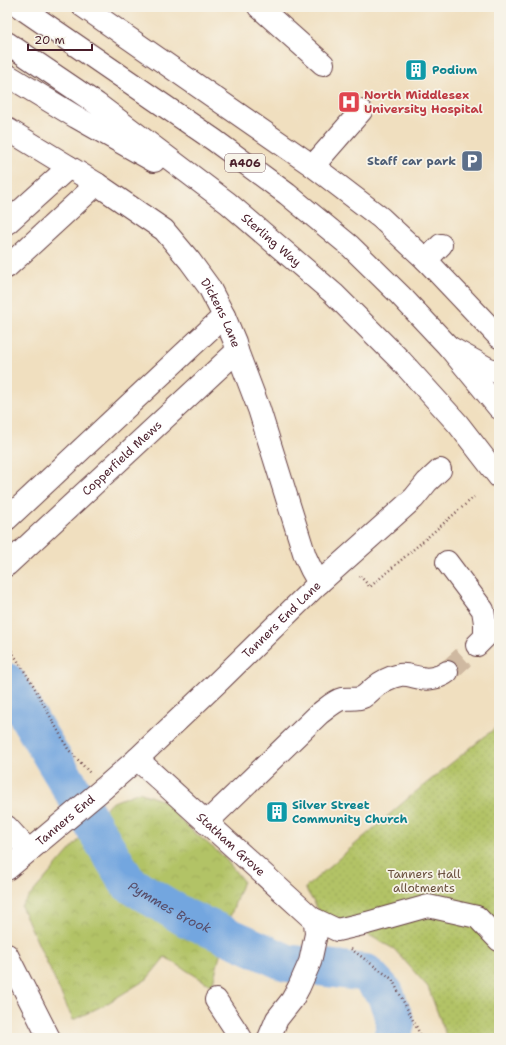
<svg xmlns="http://www.w3.org/2000/svg" width="506" height="1045" viewBox="0 0 506 1045" font-family="'Shantell Sans',sans-serif">
  <style>
    .grass { fill: url(#grass-dots); stroke: #7e7148 }
    .park { fill: url(#park-crowns); stroke: #7e7148 }
    .lines { fill: none; stroke-linecap: round; stroke-linejoin: round }
    .river { stroke: #73a6df; stroke-width: 38 }
    .minor-tunnel { stroke: #cfb9a1; stroke-width: 22; stroke-dasharray: 22 11; stroke-linecap: butt }
    .minor-casing { stroke: #633c41; stroke-width: 24 }
    .highway-casing { stroke: #633c41; stroke-width: 24 }
    .path { stroke: #633c41; stroke-width: 2.5; stroke-dasharray: 1 3; stroke-linecap: butt }
    .minor { stroke: #fff; stroke-width: 22 }
    .highway { stroke: #fff; stroke-width: 22 }
    .labels { text-anchor: middle; stroke-width: 3.5; stroke-linejoin: round; paint-order: stroke }
    .shield { fill: #f7f3e8; stroke: #7e5f64; stroke-width: 1 }
    .shield-label { font-size: 11px; font-weight: bold; fill: #4a1f2b }
    .culture-label { font-size: 12px; font-weight: bold; fill: #0d838f; stroke: #f7f3e8; text-anchor: start }
    .health-label { font-size: 12px; font-weight: bold; fill: #be3a42; stroke: #f7f3e8; text-anchor: start }
    .service-label { font-size: 12px; font-weight: bold; fill: #4e5e75; stroke: #f7f3e8; text-anchor: end }
    .street-label { font-size: 12px; fill: #4a1f2b; stroke: #f7f3e8 }
    .park-label { font-size: 12px; fill: #69503d; stroke: #f7f3e8 }
    .water-label { font-size: 13px; font-style: italic; fill: #584e6a; stroke: #f7f3e8 }
  </style>
  <defs>
    <pattern id="grass-dots" width="8" height="8" patternUnits="userSpaceOnUse"><rect width="8" height="8" fill="#b2c366"/><path d="M2 2h.1M6 6h.1" fill="none" stroke="#9ba759" stroke-width="1.8" stroke-linecap="round"/></pattern>
    <pattern id="park-crowns" width="20" height="18" patternUnits="userSpaceOnUse"><rect width="20" height="18" fill="#b2c366"/><path d="M2 6a3 3 0 1 1 6 0M12 15a3 3 0 1 1 6 0" fill="none" stroke="#9ba759"/></pattern>
  </defs>
  <rect width="100%" height="100%" fill="#f7f3e8"/>
  <filter id="ink" filterUnits="userSpaceOnUse"><feTurbulence type="fractalNoise" baseFrequency=".025" numOctaves="2"/><feDisplacementMap in="SourceGraphic" scale="8" xChannelSelector="R" yChannelSelector="G"/><feConvolveMatrix kernelMatrix="1 2 1 2 8 2 1 2 1" color-interpolation-filters="sRGB"/></filter>
  <filter id="wash" filterUnits="userSpaceOnUse"><feTurbulence type="fractalNoise" baseFrequency=".012" numOctaves="4" result="noise"/><feDisplacementMap in="SourceGraphic" scale="16" xChannelSelector="R" yChannelSelector="G"/><feGaussianBlur stdDeviation="0.9" result="paint"/><feColorMatrix in="noise" values="0 0 0 0 0 0 0 0 0 0 0 0 0 0 0 0 0 1.4 0 .05"/><feComposite in="paint" operator="in"/></filter>
  <g filter="url(#wash)">
    <rect width="100%" height="100%" fill="#f0dfbf"/>
    <!-- grass -->
    <path class="grass" d="M499,725V1038H447L428,987L394,949L365,933L334,935L305,888L413,794Z"/>
    <!-- park -->
    <path class="park" d="M139,792L166,802L183,823L223,856L243,881L230,917L212,986L165,957L147,979L106,1004L73,1020L21,906L111,803Z"/>
    <g class="lines">
      <!-- river -->
      <path class="river" id="s1" d="M7,682L128,883L186,918L246,944L287,963L366,973L385,993L396,1023L392,1038"/>
    </g>
  </g>
  <g filter="url(#ink)">
    <g class="lines">
      <!-- minor-tunnel -->
      <path class="minor-tunnel" d="M447,672L477,645"/>
      <!-- minor casing -->
      <g class="minor-casing">
        <g id="minor">
          <path d="M84,7L313,166L381,218L426,260L499,337"/>
          <path d="M259,7L323,64"/>
          <path id="s2" d="M7,129L97,184L164,230L190,261L209,287L224,316L235,342L237,351L259,409L305,556L311,569L319,583"/>
          <path d="M313,166L361,111"/>
          <path d="M7,223L69,167"/>
          <path d="M426,260L441,245"/>
          <path d="M7,267L97,184"/>
          <path d="M449,347L487,368L499,373"/>
          <path d="M7,519L224,316"/>
          <path d="M447,562L483,610L485,623V637L477,645"/>
          <path id="s3" d="M7,565L237,351"/>
          <path id="s4" d="M137,759L315,921L316,934L310,962L299,987L292,1000L277,1019L269,1038"/>
          <path d="M206,823L319,714C326,709 334,701 342,699C349,698 357,700 363,697C368,694 371,690 375,687C382,681 391,677 400,675C407,674 414,677 421,678C429,680 441,677 447,672"/>
          <path d="M7,827L29,851"/>
          <path id="s5" d="M7,869L104,788L137,759L219,681L319,583L414,498L427,482L440,470"/>
          <path d="M315,921L316,920L337,930L367,923L428,906L477,917L499,940"/>
          <path d="M7,955L49,1038"/>
          <path d="M216,1000L241,1038"/>
        </g>
      </g>
      <!-- highway casing -->
      <g class="highway-casing">
        <g id="highway">
          <path d="M20,7L214,140L287,194L350,246L400,295L448,346L499,408"/>
          <path id="s6" d="M7,43L97,104L228,203L334,294L401,361L458,424L499,477"/>
          <path d="M7,75L76,117L154,161"/>
        </g>
      </g>
      <!-- path -->
      <g class="path">
        <path d="M360,576L370,587L474,497"/>
        <path d="M7,644L32,683L68,749L90,773"/>
        <path d="M351,949L392,979L422,1038"/>
      </g>
      <!-- minor -->
      <use href="#minor" class="minor"/>
      <!-- highway -->
      <use href="#highway" class="highway"/>
    </g>
  </g>
  <!-- icons -->
  <defs>
    <g id="building-square" transform="scale(1.15)"><rect x="-9" y="-9" width="18" height="18" rx="4" fill="#0f9aa8" stroke="#f7f3e8"/><path d="M-4-6H4V6H1V3H-1V6H-4ZM-2.5-4.3h1.7v1.8h-1.7ZM.8-4.3h1.7v1.8H.8ZM-2.5-1h1.7V.8h-1.7ZM.8-1h1.7V.8H.8Z" fill="#fff"/></g>
    <g id="hospital-square" transform="scale(1.15)"><rect x="-9" y="-9" width="18" height="18" rx="4" fill="#e0444e" stroke="#f7f3e8"/><path d="M-5-5h3v3.5h4V-5h3V5h-3V1.5h-4V5h-3Z" fill="#fff"/></g>
    <g id="parking-square" transform="scale(1.15)"><rect x="-9" y="-9" width="18" height="18" rx="4" fill="#5c6f8a" stroke="#f7f3e8"/><path d="M-3.5-5.5H1a3.5 3.5 0 0 1 0 7H-1V5.5H-3.5ZM-1-3.4V-.6H.8a1.4 1.4 0 0 0 0-2.8Z" fill="#fff"/></g>
  </defs>
  <g fill-rule="evenodd">
    <use href="#building-square" x="416" y="70"/>
    <use href="#hospital-square" x="349" y="102"/>
    <use href="#parking-square" x="472" y="161"/>
    <use href="#building-square" x="277" y="812"/>
  </g>
  <g class="labels">
    <!-- shield labels -->
    <rect class="shield" x="225" y="154" width="40" height="18" rx="3"/>
    <g class="shield-label">
      <text x="245" y="167">A406</text>
    </g>
    <!-- culture labels -->
    <g class="culture-label">
      <text x="432" y="74">Podium</text>
      <text x="292" y="809">Silver Street<tspan x="292" dy="14">Community Church</tspan></text>
    </g>
    <!-- health labels -->
    <g class="health-label">
      <text x="364" y="99">North Middlesex<tspan x="364" dy="14">University Hospital</tspan></text>
    </g>
    <!-- service labels -->
    <g class="service-label">
      <text x="456" y="165">Staff car park</text>
    </g>
    <!-- street labels -->
    <g class="street-label">
      <text dy="4" stroke="none"><textPath href="#s6" startOffset="330">Sterling Way</textPath></text>
      <text dy="4" stroke="none"><textPath href="#s2" startOffset="288">Dickens Lane</textPath></text>
      <text dy="4" stroke="none"><textPath href="#s3" startOffset="157">Copperfield Mews</textPath></text>
      <text dy="4" stroke="none"><textPath href="#s5" startOffset="371">Tanners End Lane</textPath></text>
      <text dy="4" stroke="none"><textPath href="#s5" startOffset="76">Tanners End</textPath></text>
      <text dy="4" stroke="none"><textPath href="#s4" startOffset="127">Statham Grove</textPath></text>
    </g>
    <!-- park labels -->
    <g class="park-label">
      <text x="424" y="878">Tanners Hall<tspan x="424" dy="14">allotments</tspan></text>
    </g>
    <!-- water labels -->
    <g class="water-label">
      <text dy="5" stroke="none"><textPath href="#s1" startOffset="283">Pymmes Brook</textPath></text>
    </g>
  </g>
  <!-- margin -->
  <rect width="506" height="1045" fill="none" stroke="#f7f3e8" stroke-width="24"/>
  <!-- scale -->
  <path d="M28 44v6h64v-6" fill="none" stroke="#4a1f2b" stroke-width="2"/>
  <text x="34" y="44" font-size="12" fill="#4a1f2b" stroke="#f7f3e8" stroke-width="3" paint-order="stroke">20 m</text>
</svg>
